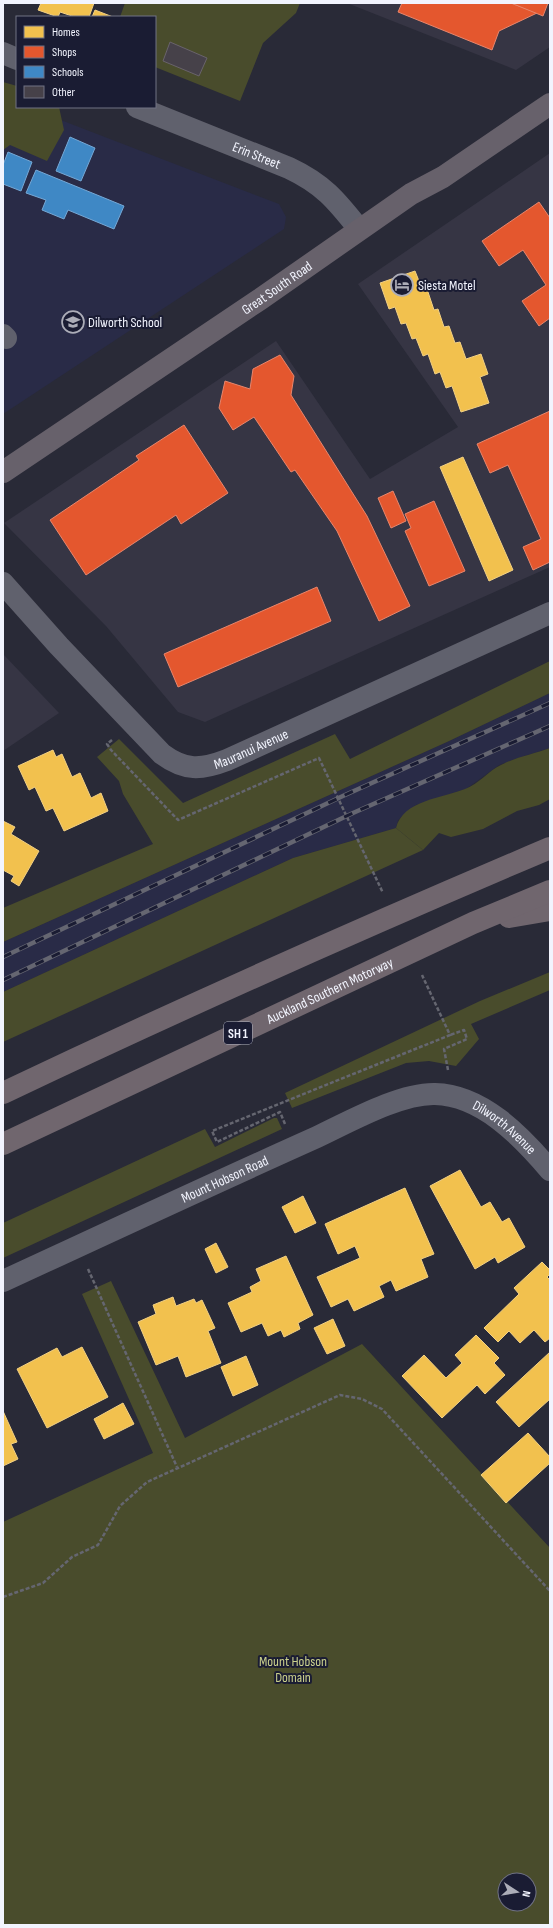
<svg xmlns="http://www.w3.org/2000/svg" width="553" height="1928" viewBox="0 0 553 1928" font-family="'Sofia Sans Condensed',sans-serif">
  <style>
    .commercial { fill: #363544 }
    .built { fill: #292b47 }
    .green { fill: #494c2c; fill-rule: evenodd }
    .forest { fill: #484b2a }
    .homes { fill: #f2c14e; stroke: #f2d083 }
    .shops { fill: #e4572e; stroke: #e8866c }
    .schools { fill: #3f88c5; stroke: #75a8d6 }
    .building { fill: #464149; stroke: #69636b }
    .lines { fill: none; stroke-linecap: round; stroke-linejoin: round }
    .path { stroke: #656670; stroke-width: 2.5; stroke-dasharray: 4 2; stroke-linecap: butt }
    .minor { stroke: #60616d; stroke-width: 22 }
    .major { stroke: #67616b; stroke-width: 22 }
    .highway { stroke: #70666e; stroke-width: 22 }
    .rail-casing { stroke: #656671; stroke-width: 4.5 }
    .rail { stroke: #1a1c33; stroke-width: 3; stroke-dasharray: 9; stroke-linecap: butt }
    .labels { text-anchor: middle; stroke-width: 4; stroke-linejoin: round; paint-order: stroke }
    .shield { fill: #1a1c33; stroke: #b1b3c1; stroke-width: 1 }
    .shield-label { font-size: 13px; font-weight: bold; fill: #f2f4fe }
    .street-label { font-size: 14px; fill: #f2f4fe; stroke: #1a1c33 }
    .poi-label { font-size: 14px; fill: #f2f4fe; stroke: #1a1c33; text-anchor: start }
    .park-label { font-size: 14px; fill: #ccd28d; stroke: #1a1c33 }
  </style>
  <rect width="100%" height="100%" fill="#292a37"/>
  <!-- commercial -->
  <g class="commercial">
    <path d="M347,3H550V47L516,70Z"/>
    <path d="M550,153V567L205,722L178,712L106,626L4,523L276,341L370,479L458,427L358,284Z"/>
    <path d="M3,654L59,713L3,751Z"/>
  </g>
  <!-- built -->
  <g class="built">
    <path d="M3,98L17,107H27L279,204L286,217L284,229L3,414Z"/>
    <path d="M550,693V748L515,759L499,765L466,789L416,805L398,820L396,828L293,858L3,992V942L447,742Z"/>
  </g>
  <!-- green -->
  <g class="green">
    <path d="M125,3H300L296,13L263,43L240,101L155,67V17H120Z"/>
    <path d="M550,661V693L447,742L3,942V908L153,844L123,794L119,781L97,757L119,739L183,803L335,734L350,759Z"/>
    <path d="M396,828L423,850L3,1042V992L293,858Z"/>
    <path d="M550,972V990L471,1024L479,1039L456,1066L429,1061L406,1063L292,1108L285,1093L480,1001Z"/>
    <path d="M274,1118H277L282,1129L3,1258V1223L205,1129L215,1147Z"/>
    <path d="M111,1281L185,1438L362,1344L550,1548V1925H3V1522L153,1453L82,1294ZM505,1880H529V1904H505Z"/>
  </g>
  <!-- forest -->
  <g class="forest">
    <path d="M3,82L17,86V107H59L64,130L47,161L10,145L3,150Z"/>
    <path d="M550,748V799L539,805L517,811L483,829L451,837L439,833L423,850L396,828C403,800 443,798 465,789C479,784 488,771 501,765C516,757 534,754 550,748Z"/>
  </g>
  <!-- homes -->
  <g class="homes">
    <path d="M41,3H94L89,17H75L60,12L58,17L38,10Z"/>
    <path d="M95,10L113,17H92Z"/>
    <path d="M415,271L423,291L427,289L434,310L438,309L444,327L449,326L455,343L460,342L466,359L481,354L488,374L480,377L489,403L461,412L452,386L446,388L440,372L435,374L428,354L423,356L416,338L412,339L406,323L401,324L395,307L389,309L380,283Z"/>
    <path d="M463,457L513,570L489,581L440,467Z"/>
    <path d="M53,750L56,757L62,754L72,777L80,773L91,798L101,793L108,811L64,831L53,808L46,811L35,787L29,790L18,766Z"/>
    <path d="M3,821L15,827L11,834L39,851L19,886L11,881L14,876L3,870Z"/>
    <path d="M460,1170L481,1207L490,1202L502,1222L509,1218L525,1247L498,1263L495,1257L475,1269L430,1186Z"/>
    <path d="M405,1188L434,1254L421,1259L428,1277L396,1291L391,1280L379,1286L384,1297L354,1311L348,1299L331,1307L317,1277L360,1258L355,1246L338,1254L325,1224Z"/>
    <path d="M303,1196L316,1223L295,1233L282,1207Z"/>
    <path d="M216,1243L228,1267L216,1273L205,1249Z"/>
    <path d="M286,1256L313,1315L298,1323L300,1329L284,1337L281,1330L268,1336L262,1323L241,1332L228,1303L252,1292L250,1287L261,1281L256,1269Z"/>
    <path d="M542,1262L550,1270V1274L547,1277L550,1280V1338L545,1342L534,1330L520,1343L509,1331L498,1342L484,1328L519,1294L514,1288Z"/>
    <path d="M173,1297L176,1306L194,1299L196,1303L202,1300L215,1328L208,1331L221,1363L186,1377L178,1356L156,1365L138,1322L156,1314L153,1305Z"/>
    <path d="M333,1319L345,1346L327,1354L314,1328Z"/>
    <path d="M476,1335L499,1358L494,1363L505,1375L485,1394L477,1385L442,1418L402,1376L424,1355L446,1378L462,1363L455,1355Z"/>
    <path d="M82,1347L108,1397L47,1428L17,1369L57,1348L62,1357Z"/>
    <path d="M550,1352V1399L519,1427L496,1402Z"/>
    <path d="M246,1356L258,1385L233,1396L221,1367Z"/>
    <path d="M123,1403L134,1424L104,1439L94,1419Z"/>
    <path d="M3,1411L17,1442L11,1444L18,1459L3,1466Z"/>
    <path d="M528,1433L550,1457V1463L506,1503L481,1475Z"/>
  </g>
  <!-- shops -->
  <g class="shops">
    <path d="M402,3H511L537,13L499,31L492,50L398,12Z"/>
    <path d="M511,3H548L543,16Z"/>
    <path d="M539,202L550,218V318L539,326L522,301L546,285L523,250L499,266L482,241Z"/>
    <path d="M280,355L294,376L291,395L367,516L410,606L379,621L337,531L295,470L291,472L254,417L233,430L219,408L225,381L250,389L253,369Z"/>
    <path d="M550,411V562L533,570L523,547L541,539L508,465L490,473L477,444Z"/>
    <path d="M184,425L228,493L181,524L176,515L86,575L50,520L139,460L136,456Z"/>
    <path d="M393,491L406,521L391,528L378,498Z"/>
    <path d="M434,501L465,571L429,586L405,531L411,528L405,514Z"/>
    <path d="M317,587L331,621L178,687L164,654Z"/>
  </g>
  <!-- schools -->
  <g class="schools">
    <path d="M70,137L95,148L81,181L56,171Z"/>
    <path d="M8,152L32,162L21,191L3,184V165Z"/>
    <path d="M36,170L124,206L114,229L68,210L64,219L42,210L46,200L26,193Z"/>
  </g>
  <!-- building -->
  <path class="building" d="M170,42L207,58L199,76L163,61Z"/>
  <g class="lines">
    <!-- path -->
    <g class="path">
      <path d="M112,740L107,744L111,750L178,820L319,758L383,893"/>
      <path d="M448,1070L444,1049L467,1039L464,1030L450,1035"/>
      <path d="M285,1124L280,1112L217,1142L212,1131L450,1035L422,975"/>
      <path d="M88,1269L177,1467"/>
      <path d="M3,1597L43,1583L72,1557L98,1545L120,1506L147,1482L340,1395L362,1399L382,1409L550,1591"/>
    </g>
    <!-- minor -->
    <g class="minor">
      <path d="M3,53L17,59"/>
      <path id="s1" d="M137,107L289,168C323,184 336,200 359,229"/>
      <path d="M3,335L6,338"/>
      <path id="s2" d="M3,583L59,646L162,754C185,771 201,770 227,760L550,613"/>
      <path id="s3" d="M3,1281C107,1233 212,1184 317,1137C349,1122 400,1093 435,1094C482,1095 521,1136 550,1170"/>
    </g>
    <!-- major -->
    <path class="major" id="s4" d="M3,472L259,300L411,194L443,177L550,104"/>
    <!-- highway -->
    <g class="highway">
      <path d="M509,917L550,910"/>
      <path d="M3,1093C184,1007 366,926 550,848"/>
      <path id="s5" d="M3,1144L473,923L550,891"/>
    </g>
    <!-- rail casing -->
    <g class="rail-casing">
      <g id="rail">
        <path d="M3,957L345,795L550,703"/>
        <path d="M3,980L353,813L550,726"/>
      </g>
    </g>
    <!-- rail -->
    <use href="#rail" class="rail"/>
  </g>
  <!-- icons -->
  <defs>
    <g id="hotel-ring" transform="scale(1.15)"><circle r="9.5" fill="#1a1c33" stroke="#acadb8" stroke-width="1.5"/><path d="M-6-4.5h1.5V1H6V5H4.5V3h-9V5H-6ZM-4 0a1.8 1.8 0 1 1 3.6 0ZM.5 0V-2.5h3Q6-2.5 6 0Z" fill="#acadb8"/></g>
    <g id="school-ring" transform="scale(1.15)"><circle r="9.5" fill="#1a1c33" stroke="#acadb8" stroke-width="1.5"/><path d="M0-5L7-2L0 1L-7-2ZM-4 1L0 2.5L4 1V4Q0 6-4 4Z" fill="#acadb8"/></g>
  </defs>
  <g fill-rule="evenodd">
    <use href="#hotel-ring" x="402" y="285"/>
    <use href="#school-ring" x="73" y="322"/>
  </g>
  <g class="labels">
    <!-- shield labels -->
    <rect class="shield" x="224" y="1022" width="28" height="22" rx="3"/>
    <g class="shield-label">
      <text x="238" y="1038">SH 1</text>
    </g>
    <!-- street labels -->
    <g class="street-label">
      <text dy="5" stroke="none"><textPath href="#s1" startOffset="129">Erin Street</textPath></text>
      <text dy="5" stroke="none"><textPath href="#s4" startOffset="330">Great South Road</textPath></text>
      <text dy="5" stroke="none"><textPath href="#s2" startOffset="329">Mauranui Avenue</textPath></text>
      <text dy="5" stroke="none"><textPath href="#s5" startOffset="361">Auckland Southern Motorway</textPath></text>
      <text dy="5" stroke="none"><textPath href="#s3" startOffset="551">Dilworth Avenue</textPath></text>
      <text dy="5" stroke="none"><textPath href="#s3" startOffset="244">Mount Hobson Road</textPath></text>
    </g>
    <!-- poi labels -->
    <g class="poi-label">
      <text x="418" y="290">Siesta Motel</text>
      <text x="88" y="327">Dilworth School</text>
    </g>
    <!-- park labels -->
    <g class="park-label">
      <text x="293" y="1666">Mount Hobson<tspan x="293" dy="16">Domain</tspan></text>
    </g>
  </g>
  <!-- border -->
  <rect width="553" height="1928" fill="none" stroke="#f2f4fe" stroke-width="8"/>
  <!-- legend -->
  <rect x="16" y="16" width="140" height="92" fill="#1a1c33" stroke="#707284"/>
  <rect x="24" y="26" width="20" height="12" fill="#f2c14e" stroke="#707284"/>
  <text x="52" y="36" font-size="12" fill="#f2f4fe">Homes</text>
  <rect x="24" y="46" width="20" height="12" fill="#e4572e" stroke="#707284"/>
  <text x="52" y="56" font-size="12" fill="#f2f4fe">Shops</text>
  <rect x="24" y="66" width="20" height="12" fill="#3f88c5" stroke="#707284"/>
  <text x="52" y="76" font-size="12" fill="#f2f4fe">Schools</text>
  <rect x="24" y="86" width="20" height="12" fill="#464149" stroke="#707284"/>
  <text x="52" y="96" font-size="12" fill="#f2f4fe">Other</text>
  <!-- north arrow -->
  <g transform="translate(517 1892) rotate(102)"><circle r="19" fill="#1a1c33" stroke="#707284"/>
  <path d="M0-3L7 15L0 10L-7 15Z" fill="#acadb8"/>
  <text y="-6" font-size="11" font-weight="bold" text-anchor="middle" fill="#f2f4fe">N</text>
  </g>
</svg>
